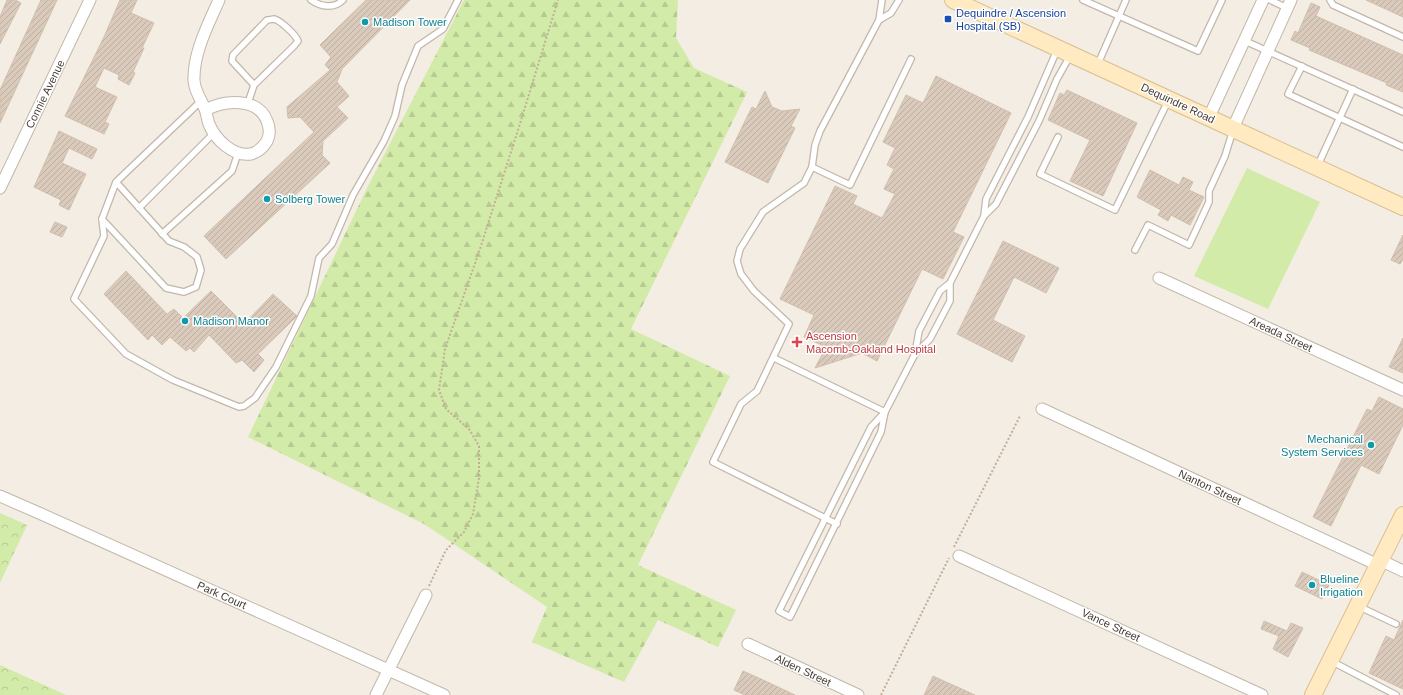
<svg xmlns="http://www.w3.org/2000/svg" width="1403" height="695" viewBox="0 0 1403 695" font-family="Arial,sans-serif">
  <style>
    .grass { fill: #d3eba9 }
    .forest { fill: url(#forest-firs) }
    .park { fill: url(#park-crowns) }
    .building { fill: url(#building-hatch); stroke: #d1bfab }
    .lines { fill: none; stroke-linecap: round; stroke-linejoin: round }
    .lane-casing { stroke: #c2b7a9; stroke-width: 8 }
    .street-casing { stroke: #c2b7a9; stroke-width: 13 }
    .secondary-casing { stroke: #dac092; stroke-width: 18 }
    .path { stroke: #c2ae96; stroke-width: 2; stroke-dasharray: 2 2; stroke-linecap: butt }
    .lane { stroke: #fff; stroke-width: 5.5 }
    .street { stroke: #fff; stroke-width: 11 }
    .secondary { stroke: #ffeac2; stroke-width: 16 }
    .transit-dot { fill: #1a4fb4; stroke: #fff; stroke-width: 1.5 }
    .culture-dot { fill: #0f9aa8; stroke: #fff; stroke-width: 1.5 }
    .health-dot { fill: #e0444e; stroke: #fff; stroke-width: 1.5 }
    .labels { text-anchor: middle; stroke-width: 3; stroke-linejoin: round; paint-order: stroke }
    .transit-label { font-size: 11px; fill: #164399; stroke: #fff; text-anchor: start }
    .culture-label { font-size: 11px; fill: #0d838f; stroke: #fff; text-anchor: start }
    .street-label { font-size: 11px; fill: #463d33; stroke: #fff }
    .health-label { font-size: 11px; fill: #be3a42; stroke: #fff; text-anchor: start }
  </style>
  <defs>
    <pattern id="forest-firs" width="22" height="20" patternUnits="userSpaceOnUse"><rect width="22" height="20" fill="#d3eba9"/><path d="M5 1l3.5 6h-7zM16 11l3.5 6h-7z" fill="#b6ca92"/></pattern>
    <pattern id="park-crowns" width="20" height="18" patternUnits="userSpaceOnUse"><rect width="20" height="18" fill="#d3eba9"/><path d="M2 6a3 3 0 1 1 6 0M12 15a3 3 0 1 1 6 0" fill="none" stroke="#b6ca92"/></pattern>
    <pattern id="building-hatch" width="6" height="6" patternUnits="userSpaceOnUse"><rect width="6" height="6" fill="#d9cabb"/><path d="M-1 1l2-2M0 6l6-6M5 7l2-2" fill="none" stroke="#bcaea1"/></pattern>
  </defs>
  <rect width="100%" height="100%" fill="#f3ede4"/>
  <!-- grass -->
  <path class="grass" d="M1247,168L1320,202L1268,309L1194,276Z"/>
  <!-- forest -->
  <path class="forest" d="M464,0H678L676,38L694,68L747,92L631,329L730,376L638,565L736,610L718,647L658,620L624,682L532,642L547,607L424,524L248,437L367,188Z"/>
  <!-- park -->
  <g class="park">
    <path d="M0,513L27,525L0,583Z"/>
    <path d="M0,665L66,695H0Z"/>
  </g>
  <!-- building -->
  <g class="building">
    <path d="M7,0H15L21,3L0,44V17Z"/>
    <path d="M41,0H57L0,123V90Z"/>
    <path d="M120,0H137L131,13L154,23L142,48H144L133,72L135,73L129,85L118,79L119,75L104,68L95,87L117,97L105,122L109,124L104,134L65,116L104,37Z"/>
    <path d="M366,0H410L342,69L337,82L349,96L337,107L348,118L323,141L322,155L330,163L226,259L204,236L314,132L300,117L288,118L287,107L330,70L325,65L331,57L320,45Z"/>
    <path d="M1366,0H1403V17Z"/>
    <path d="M1311,3L1320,7L1316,16L1403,55V92L1386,85L1387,83L1309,50L1310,48L1291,40L1295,31L1298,33Z"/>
    <path d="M936,76L1011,113L953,232L964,237L943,279L922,269L877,361L862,353L815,368L826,347L804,337L814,315L780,299L835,186L857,196L853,204L882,218L895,194L884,189L894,169L887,165L895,148L883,142L906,95L923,103Z"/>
    <path d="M1067,90L1137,123L1103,196L1070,181L1090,140L1048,120L1060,93L1064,95Z"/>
    <path d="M765,91L772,107L782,111L800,109L791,126L795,128L768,183L725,162L752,107L756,109Z"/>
    <path d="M59,131L97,149L92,159L69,148L62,163L86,174L69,210L59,205L61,200L34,187Z"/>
    <path d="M1150,170L1179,185L1183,177L1193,182L1189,190L1204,197L1190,225L1171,215L1168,221L1158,215L1161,210L1137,197Z"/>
    <path d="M55,222L67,227L62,237L50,232Z"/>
    <path d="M1403,235V259L1400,264L1391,260Z"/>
    <path d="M1003,241L1059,268L1046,293L1014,277L993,320L1025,336L1012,362L957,334Z"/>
    <path d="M126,271L167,314L174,309L183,318L211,291L244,324L273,294L297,316L258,354L264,360L254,372L242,360L236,363L209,335L194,352L190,348L186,351L170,337L162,345L152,335L148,340L104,294Z"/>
    <path d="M1403,338V373L1389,367Z"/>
    <path d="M1379,397L1403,409V425L1379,474L1361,465L1331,526L1313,517L1367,409L1372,411Z"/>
    <path d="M1302,572L1329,585L1322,599L1295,586Z"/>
    <path d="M1403,620V689L1369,673L1386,636L1394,640Z"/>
    <path d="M1264,621L1287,631L1291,623L1303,628L1288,657L1273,649L1279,636L1261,629Z"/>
    <path d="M743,671L761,679L795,695H745L734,690Z"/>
    <path d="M933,676L946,682L975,695H924Z"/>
  </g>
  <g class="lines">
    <!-- lane casing -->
    <g class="lane-casing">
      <g id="lane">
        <path d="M311,0C321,7 334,9 343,0"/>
        <path d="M882,0L879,20L891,13L899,0"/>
        <path d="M1083,0L1198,51L1222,0"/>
        <path d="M1270,0L1287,8"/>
        <path d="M1330,0L1333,5L1403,37"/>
        <path d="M1245,41L1403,112"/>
        <path d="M1097,66L1126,0"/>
        <path d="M1302,66L1288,94L1403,147"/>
        <path d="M248,103L254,85L232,61L233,55L267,20C269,20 273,19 274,19C280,20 296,35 298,41L294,46L254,85"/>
        <path d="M1058,137L1040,174L1115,210L1168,101"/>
        <path d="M812,167L850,185L911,59"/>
        <path d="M1317,167L1353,89"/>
        <path d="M116,182L169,241L184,247L197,257L201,270L196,287L184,292L166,288L102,219L116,182L201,101"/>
        <path d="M139,208L214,133"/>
        <path d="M984,216L986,199L1028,117L1057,50"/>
        <path d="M102,219L104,236L74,299L126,354L173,380L239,407L244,406L255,398L276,367L311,296L319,258L332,244L353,195L384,141L395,116L402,85L418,46L443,29L458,0"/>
        <path d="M162,234L232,171L238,153"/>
        <path d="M1135,250L1148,225L1189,245L1209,202V191L1225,156L1233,130"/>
        <path d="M950,283V301L930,339L915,354L919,331L940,291L950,283L984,216L996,204L1039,121L1057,79L1070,56"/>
        <path d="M774,358L885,412"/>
        <path d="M885,412L881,432L790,617L779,611L871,427L885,412L915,354"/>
        <path d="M837,524L713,462L741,404L757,391L789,324L754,291L741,274L737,261L740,249L763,212L804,183L812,167L815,145L820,131L879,20"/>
        <path d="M1360,607L1396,624"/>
        <path d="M1331,661L1396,695"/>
      </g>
    </g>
    <!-- street casing -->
    <g class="street-casing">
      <g id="street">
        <path d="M206,110C224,100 258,97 267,121C270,128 270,135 267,141C263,148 258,152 251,154C233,157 215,139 209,124C207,119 207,114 205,109C201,99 195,92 194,81C193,53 208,25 219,0"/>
        <path d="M1209,117L1263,0"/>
        <path d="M1233,128L1291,0"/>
        <path d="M0,188L90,0"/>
        <path d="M1159,278L1403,390"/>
        <path d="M1042,409L1378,565"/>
        <path d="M0,496L39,513L444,695"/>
        <path d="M959,556L1262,695"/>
        <path d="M1380,560L1403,571"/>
        <path d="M748,644L858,695"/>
        <path d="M376,695L426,595"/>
      </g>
    </g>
    <!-- secondary casing -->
    <g class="secondary-casing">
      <g id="secondary">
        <path d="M953,0L1403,207"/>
        <path d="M1313,695L1403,515"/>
      </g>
    </g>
    <!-- path -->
    <g class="path">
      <path d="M954,547L1020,416"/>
      <path d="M429,586L446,550L464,532L473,514L479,478V446L469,429L446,409L439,390L445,349L479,252L519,127L558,0"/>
      <path d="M881,695L949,558"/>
    </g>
    <!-- lane -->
    <use href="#lane" class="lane"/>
    <!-- street -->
    <use href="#street" class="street"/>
    <!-- secondary -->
    <use href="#secondary" class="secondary"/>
  </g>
  <!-- markers -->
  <rect class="transit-dot" x="944" y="15" width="8" height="8" rx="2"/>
  <g class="culture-dot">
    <circle cx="365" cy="22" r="4"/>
    <circle cx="267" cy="199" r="4"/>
    <circle cx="185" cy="321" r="4"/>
    <circle cx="1371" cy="445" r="4"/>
    <circle cx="1312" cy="585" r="4"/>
  </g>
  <path class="health-dot" d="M795 336h4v4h4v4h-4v4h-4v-4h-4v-4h4z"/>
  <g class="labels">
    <!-- transit labels -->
    <g class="transit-label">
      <text x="956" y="17">Dequindre / Ascension<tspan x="956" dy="13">Hospital (SB)</tspan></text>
    </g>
    <!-- culture labels -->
    <g class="culture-label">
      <text x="373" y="26">Madison Tower</text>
      <text x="275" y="203">Solberg Tower</text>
      <text x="193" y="325">Madison Manor</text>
      <text x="1363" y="443" text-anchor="end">Mechanical<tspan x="1363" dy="13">System Services</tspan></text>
      <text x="1320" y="583">Blueline<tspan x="1320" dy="13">Irrigation</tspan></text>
    </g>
    <!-- street labels -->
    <g class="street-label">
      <text transform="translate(45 94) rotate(-64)" y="4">Connie Avenue</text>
      <text transform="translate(1178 103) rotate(25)" y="4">Dequindre Road</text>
      <text transform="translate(1281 334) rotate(25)" y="4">Areada Street</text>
      <text transform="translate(1210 487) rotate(25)" y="4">Nanton Street</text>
      <text transform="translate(222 595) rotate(24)" y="4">Park Court</text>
      <text transform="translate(1111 625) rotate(25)" y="4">Vance Street</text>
      <text transform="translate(803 670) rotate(25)" y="4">Alden Street</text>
    </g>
    <!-- health labels -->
    <g class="health-label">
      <text x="806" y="340">Ascension<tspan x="806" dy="13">Macomb-Oakland Hospital</tspan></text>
    </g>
  </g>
</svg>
